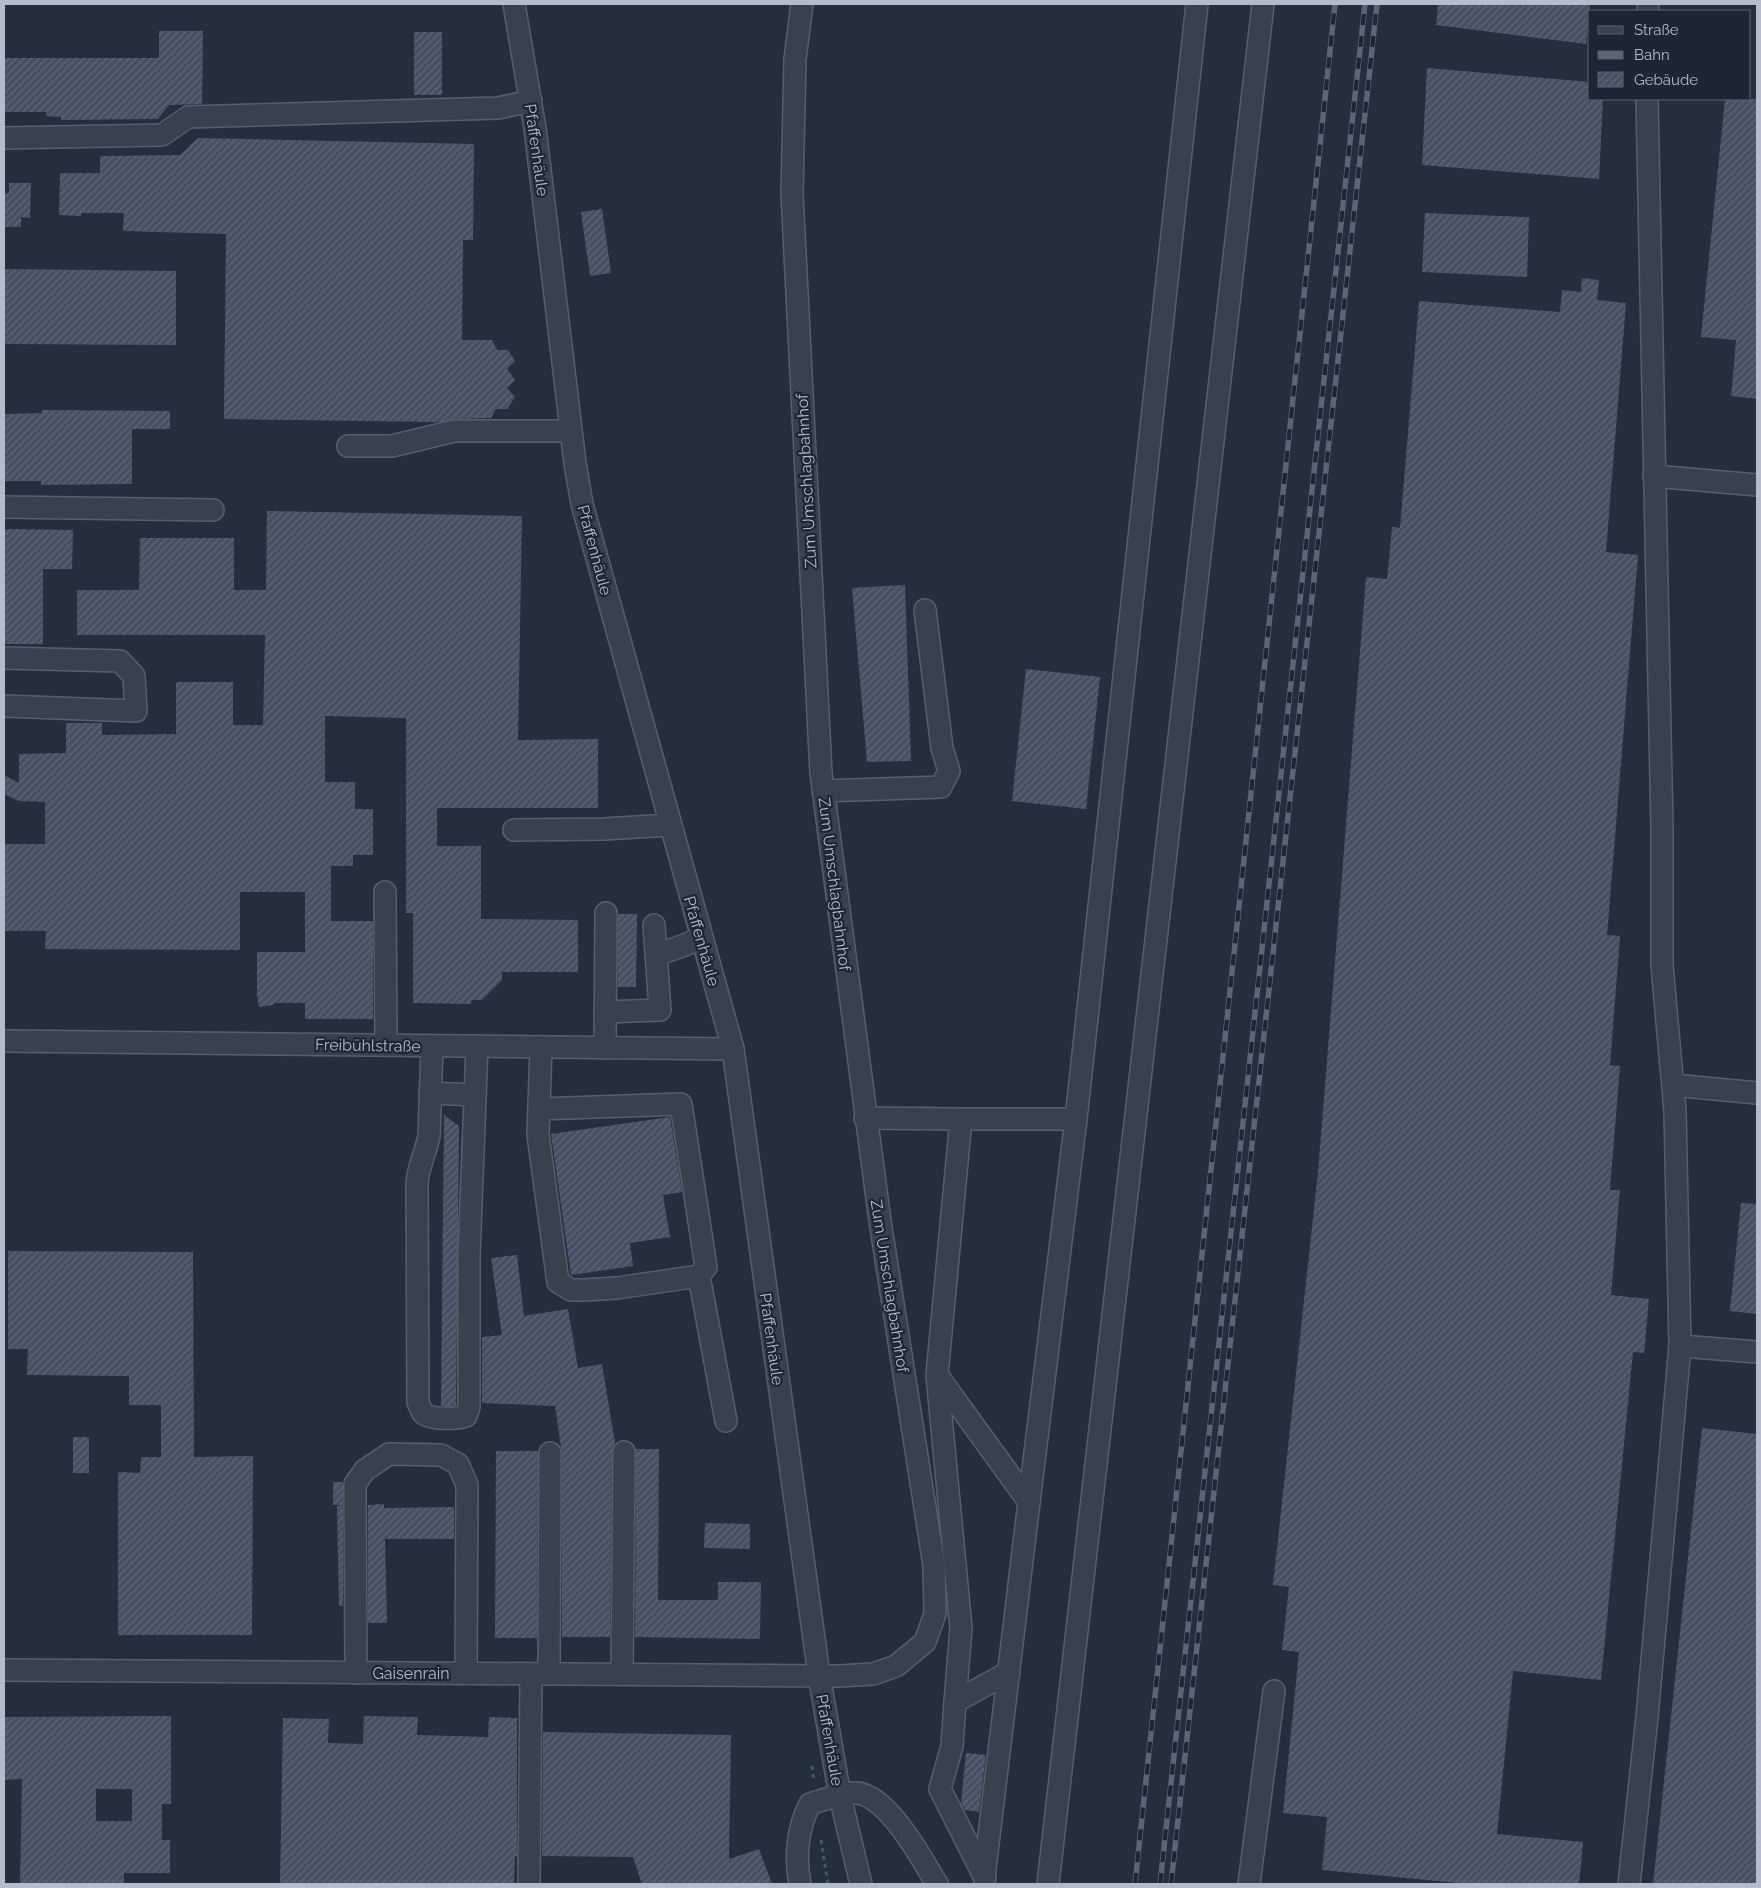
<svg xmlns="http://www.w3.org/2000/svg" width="1761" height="1888" viewBox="0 0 1761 1888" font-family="Raleway,sans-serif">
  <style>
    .building { fill: url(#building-hatch); fill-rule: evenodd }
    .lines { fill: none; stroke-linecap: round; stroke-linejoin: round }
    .minor-casing { stroke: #565f6c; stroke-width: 24 }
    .path { stroke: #44595c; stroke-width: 3; stroke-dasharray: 4 4; stroke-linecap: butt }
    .minor { stroke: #38414e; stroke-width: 21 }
    .rail-casing { stroke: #5a6575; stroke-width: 5.5 }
    .rail { stroke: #1d2633; stroke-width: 4; stroke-dasharray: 11; stroke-linecap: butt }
    .labels { text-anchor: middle; stroke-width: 4.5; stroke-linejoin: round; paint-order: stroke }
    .street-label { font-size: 16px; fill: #b4bcc9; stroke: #1d2633 }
  </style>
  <defs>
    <pattern id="building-hatch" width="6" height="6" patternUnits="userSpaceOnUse" patternTransform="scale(1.25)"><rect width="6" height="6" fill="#455162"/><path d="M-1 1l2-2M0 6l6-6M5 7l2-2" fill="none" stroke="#5d6877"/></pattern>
  </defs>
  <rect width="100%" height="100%" fill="#242f3e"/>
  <!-- building -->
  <g class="building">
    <path d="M1438,4H1590L1586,44L1436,25Z"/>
    <path d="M159,31H203L202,104L169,105L158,119L61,120V117L46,116V112H4V58H159Z"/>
    <rect x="414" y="32" width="28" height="63"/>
    <path d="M1427,68L1590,82V99H1603L1599,179L1422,165Z"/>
    <path d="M1725,99H1757V399L1731,396L1736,340L1701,337Z"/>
    <path d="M198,138L474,144L473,240H463L462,340H492L497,350H508L515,361L507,369L515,380L507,388L515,397L507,409H496L491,418L454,419L440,422L224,419L226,234L123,231L124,213H81V216L59,215L60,173H100V156L180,155Z"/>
    <path d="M9,183H31L30,218L21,217V227H4V193H9Z"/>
    <path d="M602,209L611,273L590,276L581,212Z"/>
    <path d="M1425,213L1529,217L1527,277L1422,272Z"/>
    <path d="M4,269L176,271V345L4,344Z"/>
    <path d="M1582,278L1599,280L1597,300L1626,303L1606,552L1638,555L1607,935L1620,936L1610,1065L1620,1066L1610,1190H1620L1611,1295L1649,1299L1644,1353L1633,1352L1601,1680L1513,1671L1497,1834L1583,1842L1579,1884H1469L1322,1870L1327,1817L1283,1813L1299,1652L1282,1650L1289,1587L1273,1585L1318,1172L1366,577L1387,579L1392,527L1400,528L1419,301L1560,312L1562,290L1581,292Z"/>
    <path d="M42,410L170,411V429H132V484L41,485V481H4V414L42,413Z"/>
    <path d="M267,511L522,516L518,740L598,739V808H437V846H481V919L578,920V972H502V980L482,1000H472L471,1004L413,1003V913H406V718L325,716V782H355V809H373V855H353V866H331V921H373V1019H305V1003H274L273,1005L259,1007L257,995V952H305V892H240V950L45,949L46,931H4V844H45V802L19,801L4,794V775L19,783V754L66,753V723H102V735L176,734V682H233V725H263L265,635H77V590H139L140,538H234V590H266Z"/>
    <path d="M4,529L73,530L72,569H43V644H4Z"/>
    <path d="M905,585L911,761L867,762L852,588Z"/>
    <path d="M1026,669L1100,677L1086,809L1012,801Z"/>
    <path d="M618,914H637L636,987H618Z"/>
    <path d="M444,1115L459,1126L456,1405L450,1406H441Z"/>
    <path d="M670,1117L682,1192L663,1195L670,1237L630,1243L633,1266L571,1275L551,1134Z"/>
    <path d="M1741,1203L1757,1204V1314L1730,1311Z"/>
    <path d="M8,1251L193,1252L194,1457L253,1456L252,1635H118V1472L140,1473L141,1457H161V1405H129V1376L27,1375L28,1349H8Z"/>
    <path d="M517,1255L524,1316L568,1309L578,1368L602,1364L615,1443L612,1452L610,1637H562V1453L555,1406L482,1403V1337L502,1335L491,1258Z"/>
    <path d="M1702,1428L1757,1434V1884H1653Z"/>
    <rect x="73" y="1437" width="16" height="36"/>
    <path d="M636,1449H659L658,1600H718V1582H761L760,1639L635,1637Z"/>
    <path d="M496,1451H538L537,1638H495Z"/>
    <rect x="333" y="1482" width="10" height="23"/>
    <path d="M384,1504V1508L454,1507V1539H385L387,1623H368V1505Z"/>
    <path d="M343,1505V1606H339L337,1506Z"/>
    <path d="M705,1523L750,1524V1549L704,1548Z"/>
    <path d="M171,1716V1804H162V1840H170V1873H124V1884H20L22,1779L4,1780V1717ZM96,1789H132V1821H96Z"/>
    <path d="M364,1716L418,1717L417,1735L488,1737L489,1717L517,1718V1856H515L514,1884H280L283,1718L329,1719L328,1743L363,1744Z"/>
    <path d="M543,1732L731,1735L729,1859L759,1849L772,1884H642L633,1857L542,1856Z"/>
    <path d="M966,1753L986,1755L979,1812L965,1810L961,1803Z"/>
  </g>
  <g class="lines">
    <!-- minor casing -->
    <g class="minor-casing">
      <g id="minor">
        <path d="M514,4L535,128L575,463L582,504L733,1049L819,1675L840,1796L861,1884"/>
        <path d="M1648,11V4"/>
        <path d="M4,138L162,135L188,117L498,108L531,101"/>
        <path d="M348,446H392L454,431H571"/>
        <path d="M1654,476L1757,485"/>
        <path d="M4,507L213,510"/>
        <path d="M4,658L120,661L134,676L136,711L4,706"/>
        <path d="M823,791L941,787L949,771L942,748L925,610"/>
        <path d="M514,830L604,829L669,825"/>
        <path d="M385,892L386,1045"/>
        <path d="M656,955L685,945L701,937"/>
        <path d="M605,1012L660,1010L654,925"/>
        <path d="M4,1041L733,1049"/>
        <path d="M432,1046L429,1136C426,1152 418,1167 417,1183L418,1402C419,1405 421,1410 423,1413C430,1420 457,1419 466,1416L469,1407V1255L477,1046"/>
        <path d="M605,1048L606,913"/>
        <path d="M1673,1085L1757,1093"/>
        <path d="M430,1093L475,1095"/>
        <path d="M539,1109L681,1104L706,1267L699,1276L617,1288L584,1290H571L558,1282L538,1135L541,1047"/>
        <path d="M865,1118L961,1119L937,1375L961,1628L955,1702"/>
        <path d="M961,1119H1076"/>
        <path d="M699,1276L726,1421"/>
        <path d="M1680,1346L1757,1352"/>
        <path d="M937,1375L1029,1502L984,1877"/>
        <path d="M1029,1502L1076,1119L1197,4"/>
        <path d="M4,1670L839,1676L873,1674L896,1666L925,1642L935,1614L934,1565L880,1221L821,773L792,193L795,59L802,4"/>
        <path d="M356,1673L355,1484L365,1470L389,1454L441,1455L458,1464L467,1485L466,1673"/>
        <path d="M549,1674L550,1453"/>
        <path d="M622,1674L624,1452"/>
        <path d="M985,1878L940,1789L952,1746L955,1702L1009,1672"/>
        <path d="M529,1884L531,1674"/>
        <path d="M800,1884C795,1859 797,1828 810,1804C823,1800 849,1790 862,1794C892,1803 922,1859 937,1884"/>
        <path d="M1048,1884L1263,4"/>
        <path d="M1249,1884L1274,1691"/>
        <path d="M1629,1884L1647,1717L1680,1346L1675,1111L1662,965V829L1647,99"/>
      </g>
    </g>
    <!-- path -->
    <g class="path">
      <path d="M812,1766L814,1782"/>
      <path d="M821,1840L828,1884"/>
    </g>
    <!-- minor -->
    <use href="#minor" class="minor"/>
    <!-- rail casing -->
    <g class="rail-casing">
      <g id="rail">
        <path d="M1135,1884L1335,4"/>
        <path d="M1160,1884L1365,4"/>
        <path d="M1171,1884L1377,4"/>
      </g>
    </g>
    <!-- rail -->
    <use href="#rail" class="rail"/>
  </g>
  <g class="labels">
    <!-- street labels -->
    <g class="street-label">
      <text transform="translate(537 150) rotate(82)" y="6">Pfaffenhäule</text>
      <text transform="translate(806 481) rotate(-93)" y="6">Zum Umschlagbahnhof</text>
      <text transform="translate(595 550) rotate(75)" y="6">Pfaffenhäule</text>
      <text transform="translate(835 884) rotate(83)" y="6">Zum Umschlagbahnhof</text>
      <text transform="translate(702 941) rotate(74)" y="6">Pfaffenhäule</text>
      <text transform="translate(368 1045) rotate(1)" y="6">Freibühlstraße</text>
      <text transform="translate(890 1286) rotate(81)" y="6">Zum Umschlagbahnhof</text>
      <text transform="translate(772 1339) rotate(82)" y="6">Pfaffenhäule</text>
      <text x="411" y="1679">Gaisenrain</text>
      <text transform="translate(830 1740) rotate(80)" y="6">Pfaffenhäule</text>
    </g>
  </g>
  <!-- border -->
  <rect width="1761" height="1888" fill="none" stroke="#b4bcc9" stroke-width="10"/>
  <!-- legend -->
  <rect x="1588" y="10" width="162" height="90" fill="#1d2633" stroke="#59626f"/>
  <rect x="1598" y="26" width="25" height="8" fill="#38414e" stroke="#59626f"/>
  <text x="1634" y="35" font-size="15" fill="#b4bcc9">Straße</text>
  <rect x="1598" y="51" width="25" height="8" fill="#5a6575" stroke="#59626f"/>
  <text x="1634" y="60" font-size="15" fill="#b4bcc9">Bahn</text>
  <rect x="1598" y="72" width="25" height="15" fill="url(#building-hatch)" stroke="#59626f"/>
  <text x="1634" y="85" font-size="15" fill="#b4bcc9">Gebäude</text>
</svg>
